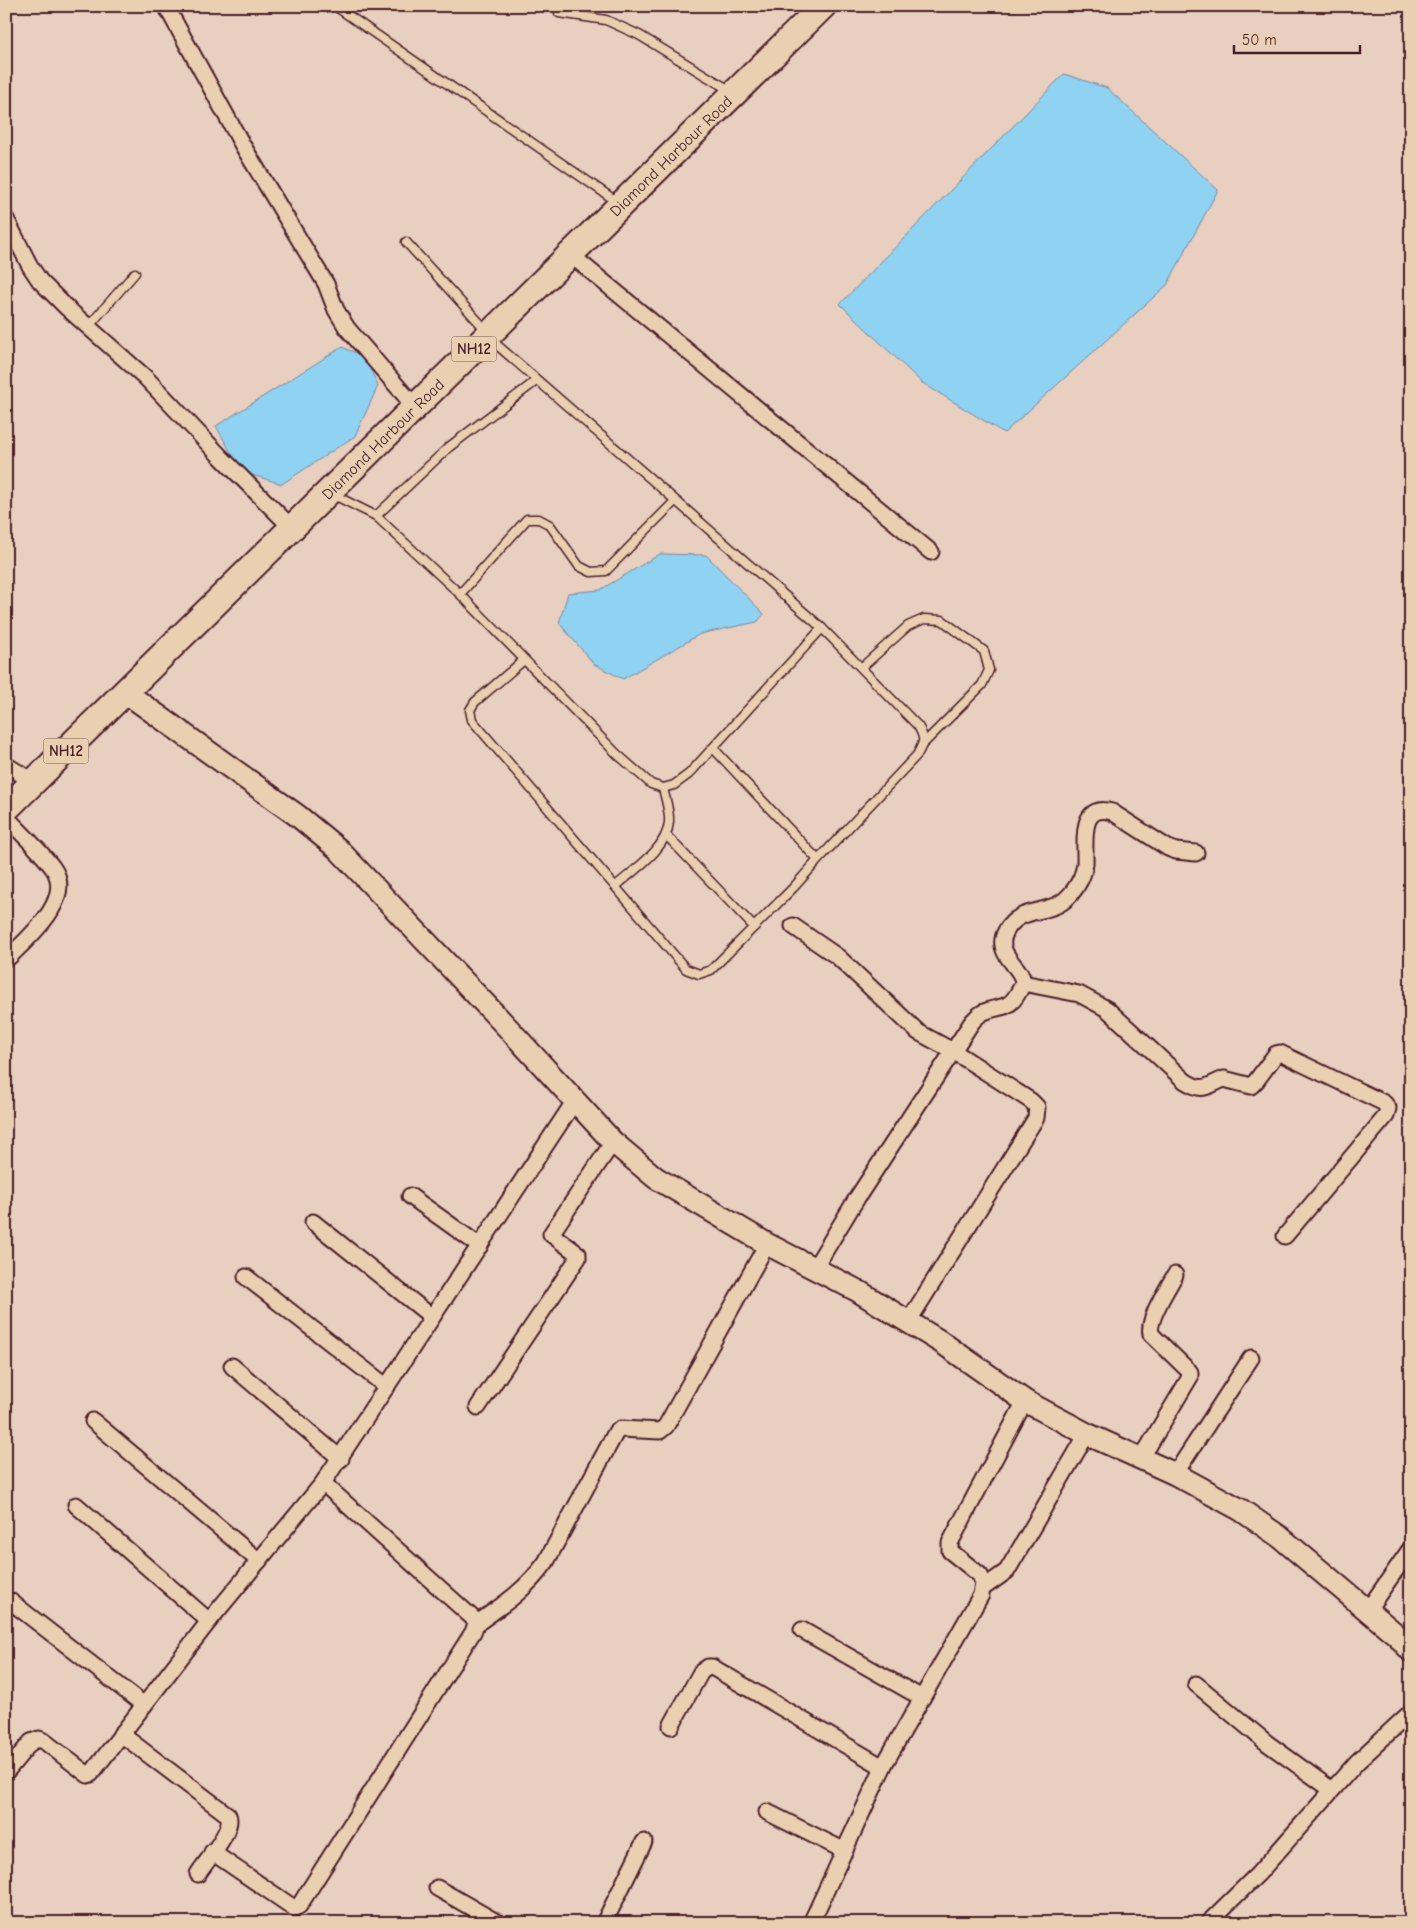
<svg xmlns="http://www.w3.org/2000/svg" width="1417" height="1929" viewBox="0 0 1417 1929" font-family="'Comic Neue',sans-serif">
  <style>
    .water { fill: #90d2f2; stroke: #748aa2 }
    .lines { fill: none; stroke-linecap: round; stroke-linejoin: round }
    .service-casing { stroke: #4a1f2b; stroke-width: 11 }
    .minor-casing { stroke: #4a1f2b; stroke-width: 19 }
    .secondary-casing { stroke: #4a1f2b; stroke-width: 25 }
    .trunk-casing { stroke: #4a1f2b; stroke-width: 29 }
    .service { stroke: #ead0b1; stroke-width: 8 }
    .minor { stroke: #ead0b1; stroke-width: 15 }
    .secondary { stroke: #ead0b1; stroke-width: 21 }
    .trunk { stroke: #ead0b1; stroke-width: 25 }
    .labels { text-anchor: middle; stroke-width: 4; stroke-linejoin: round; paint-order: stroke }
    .shield { fill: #ead0b1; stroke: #7a5453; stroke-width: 1 }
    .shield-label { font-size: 15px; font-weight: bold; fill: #4a1f2b }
    .street-label { font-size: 16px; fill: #4a1f2b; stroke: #ead0b1 }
  </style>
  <rect width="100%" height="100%" fill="#e8cfbf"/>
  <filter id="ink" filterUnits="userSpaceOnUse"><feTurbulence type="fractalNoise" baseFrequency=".02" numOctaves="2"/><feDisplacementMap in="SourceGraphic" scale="10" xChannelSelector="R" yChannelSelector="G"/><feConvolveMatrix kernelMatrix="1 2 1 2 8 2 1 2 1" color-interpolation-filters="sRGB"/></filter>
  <g filter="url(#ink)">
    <!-- water -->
    <g class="water">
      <path d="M1064,74L1107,88L1218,190L1167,285L1004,433L921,382L840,304Z"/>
      <path d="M342,347L365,357L378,386L355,436L282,484L242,472L216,426Z"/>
      <path d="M660,554L706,555L764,614L757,622L700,634L623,679L594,664L559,623L568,593L600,590Z"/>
    </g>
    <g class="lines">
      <!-- service casing -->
      <g class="service-casing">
        <g id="service">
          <path d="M335,6L619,203"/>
          <path d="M559,13L606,20L639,35L731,91"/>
          <path d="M406,242L487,331"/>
          <path d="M88,327L135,273"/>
          <path d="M489,338L822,628L918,726C926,740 924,742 917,755L818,860L793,888L711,970L699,974L686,969L472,720L470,710L475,702L524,660"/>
          <path d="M332,494L376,516L460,594L617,754L651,784L663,788L674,785L689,774L822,628"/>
          <path d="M376,516L449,447L536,381"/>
          <path d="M460,594L527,519H539L550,525L579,566L591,572L606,571L675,501"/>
          <path d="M862,667L908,626L924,619L942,620L984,651L989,670L982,685L924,743"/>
          <path d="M713,748L818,860"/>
          <path d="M667,836L754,927"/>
          <path d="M616,886C635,869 667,849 669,822C670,811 665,798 663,788"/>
        </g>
      </g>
      <!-- minor casing -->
      <g class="minor-casing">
        <g id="minor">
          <path d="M166,6L243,146L326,284L336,310L347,328L415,407"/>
          <path d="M6,219L30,266L40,281L67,308L146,378L220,456L292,528"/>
          <path d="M571,255L931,552"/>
          <path d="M6,765L34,782"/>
          <path d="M6,817C21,833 40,850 53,868C75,899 29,937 9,957"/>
          <path d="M793,926L838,957L918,1032L953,1051L1031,1101L1037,1107L1036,1118L908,1322"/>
          <path d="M1023,983L1079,994L1107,1009L1185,1081C1204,1093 1206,1086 1224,1079L1251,1086L1256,1081L1276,1054L1280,1053L1384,1103L1388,1108L1386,1116L1285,1236"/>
          <path d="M410,1196L480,1246"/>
          <path d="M313,1222L432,1317"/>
          <path d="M814,1269L857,1198L972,1022C976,1018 979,1014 984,1012C1000,1005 1008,1011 1018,993C1020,989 1023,986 1023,982C1022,966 993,954 1006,931C1018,909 1040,914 1059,904C1067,900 1075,890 1079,882C1082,877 1084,870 1085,864C1086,844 1078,802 1112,812L1168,848L1176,851L1196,853"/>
          <path d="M246,1277L387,1387"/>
          <path d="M232,1366L341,1459"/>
          <path d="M478,1407L578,1258V1254L551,1234L613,1142"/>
          <path d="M93,1421L259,1561"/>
          <path d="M1141,1459L1190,1377V1372L1151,1334C1147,1319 1168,1288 1175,1275"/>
          <path d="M1175,1474L1251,1358"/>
          <path d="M76,1505L209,1621"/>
          <path d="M983,1588L1007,1571L1087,1434"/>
          <path d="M10,1601L144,1705"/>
          <path d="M1367,1611L1411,1548"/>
          <path d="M476,1624C503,1605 526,1590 546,1562L616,1432L621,1429L660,1431L666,1426L767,1244"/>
          <path d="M802,1630L922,1698"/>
          <path d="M1196,1684L1267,1743L1332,1790"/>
          <path d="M671,1726L701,1672L708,1667H712L883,1767"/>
          <path d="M121,1734L228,1815C235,1829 206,1861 198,1874"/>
          <path d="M6,1772L31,1742L39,1739L44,1741L88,1775L91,1774L209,1621L323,1483"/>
          <path d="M767,1812L845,1851"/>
          <path d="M212,1852L294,1908L299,1906L473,1632L476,1624L475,1620L323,1483L574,1102"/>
          <path d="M437,1888L498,1923"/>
          <path d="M604,1923L644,1842"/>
          <path d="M811,1923L885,1763L981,1595L983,1583L980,1575L950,1551V1543L1025,1401"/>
          <path d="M1208,1923L1258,1874L1357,1762L1411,1712"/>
        </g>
      </g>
      <!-- secondary casing -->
      <g class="secondary-casing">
        <path id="secondary" d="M125,692L298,816L338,849L507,1027L613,1142L656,1178L767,1244L858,1291L941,1342L1025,1401L1087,1434L1175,1474L1241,1510L1280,1537L1398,1636L1411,1651"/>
      </g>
      <!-- trunk casing -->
      <g class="trunk-casing">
        <g id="trunk">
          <path id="s1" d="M6,809L823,6"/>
        </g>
      </g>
      <!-- service -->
      <use href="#service" class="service"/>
      <!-- minor -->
      <use href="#minor" class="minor"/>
      <!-- secondary -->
      <use href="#secondary" class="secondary"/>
      <!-- trunk -->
      <use href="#trunk" class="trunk"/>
    </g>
  </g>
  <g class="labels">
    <!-- shield labels -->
    <g class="shield">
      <rect x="451.5" y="336.5" width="45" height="25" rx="4"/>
      <rect x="43.5" y="738.5" width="45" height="25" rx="4"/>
    </g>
    <g class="shield-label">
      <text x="474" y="354">NH12</text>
      <text x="66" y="756">NH12</text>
    </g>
    <!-- street labels -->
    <g class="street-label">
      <text dy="6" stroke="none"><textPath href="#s1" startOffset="932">Diamond Harbour Road</textPath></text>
      <text dy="6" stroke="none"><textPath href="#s1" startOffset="528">Diamond Harbour Road</textPath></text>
    </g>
  </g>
  <!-- margin -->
  <rect width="1417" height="1929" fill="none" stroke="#ead0b1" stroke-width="25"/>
  <rect x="12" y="12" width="1392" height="1904" fill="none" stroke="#4a1f2b" stroke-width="2" filter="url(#ink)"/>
  <!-- scale -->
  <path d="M1234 45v8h126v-8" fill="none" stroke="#4a1f2b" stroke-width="2.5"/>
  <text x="1242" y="45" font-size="15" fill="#4a1f2b" stroke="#ead0b1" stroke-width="4" paint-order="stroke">50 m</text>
</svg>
